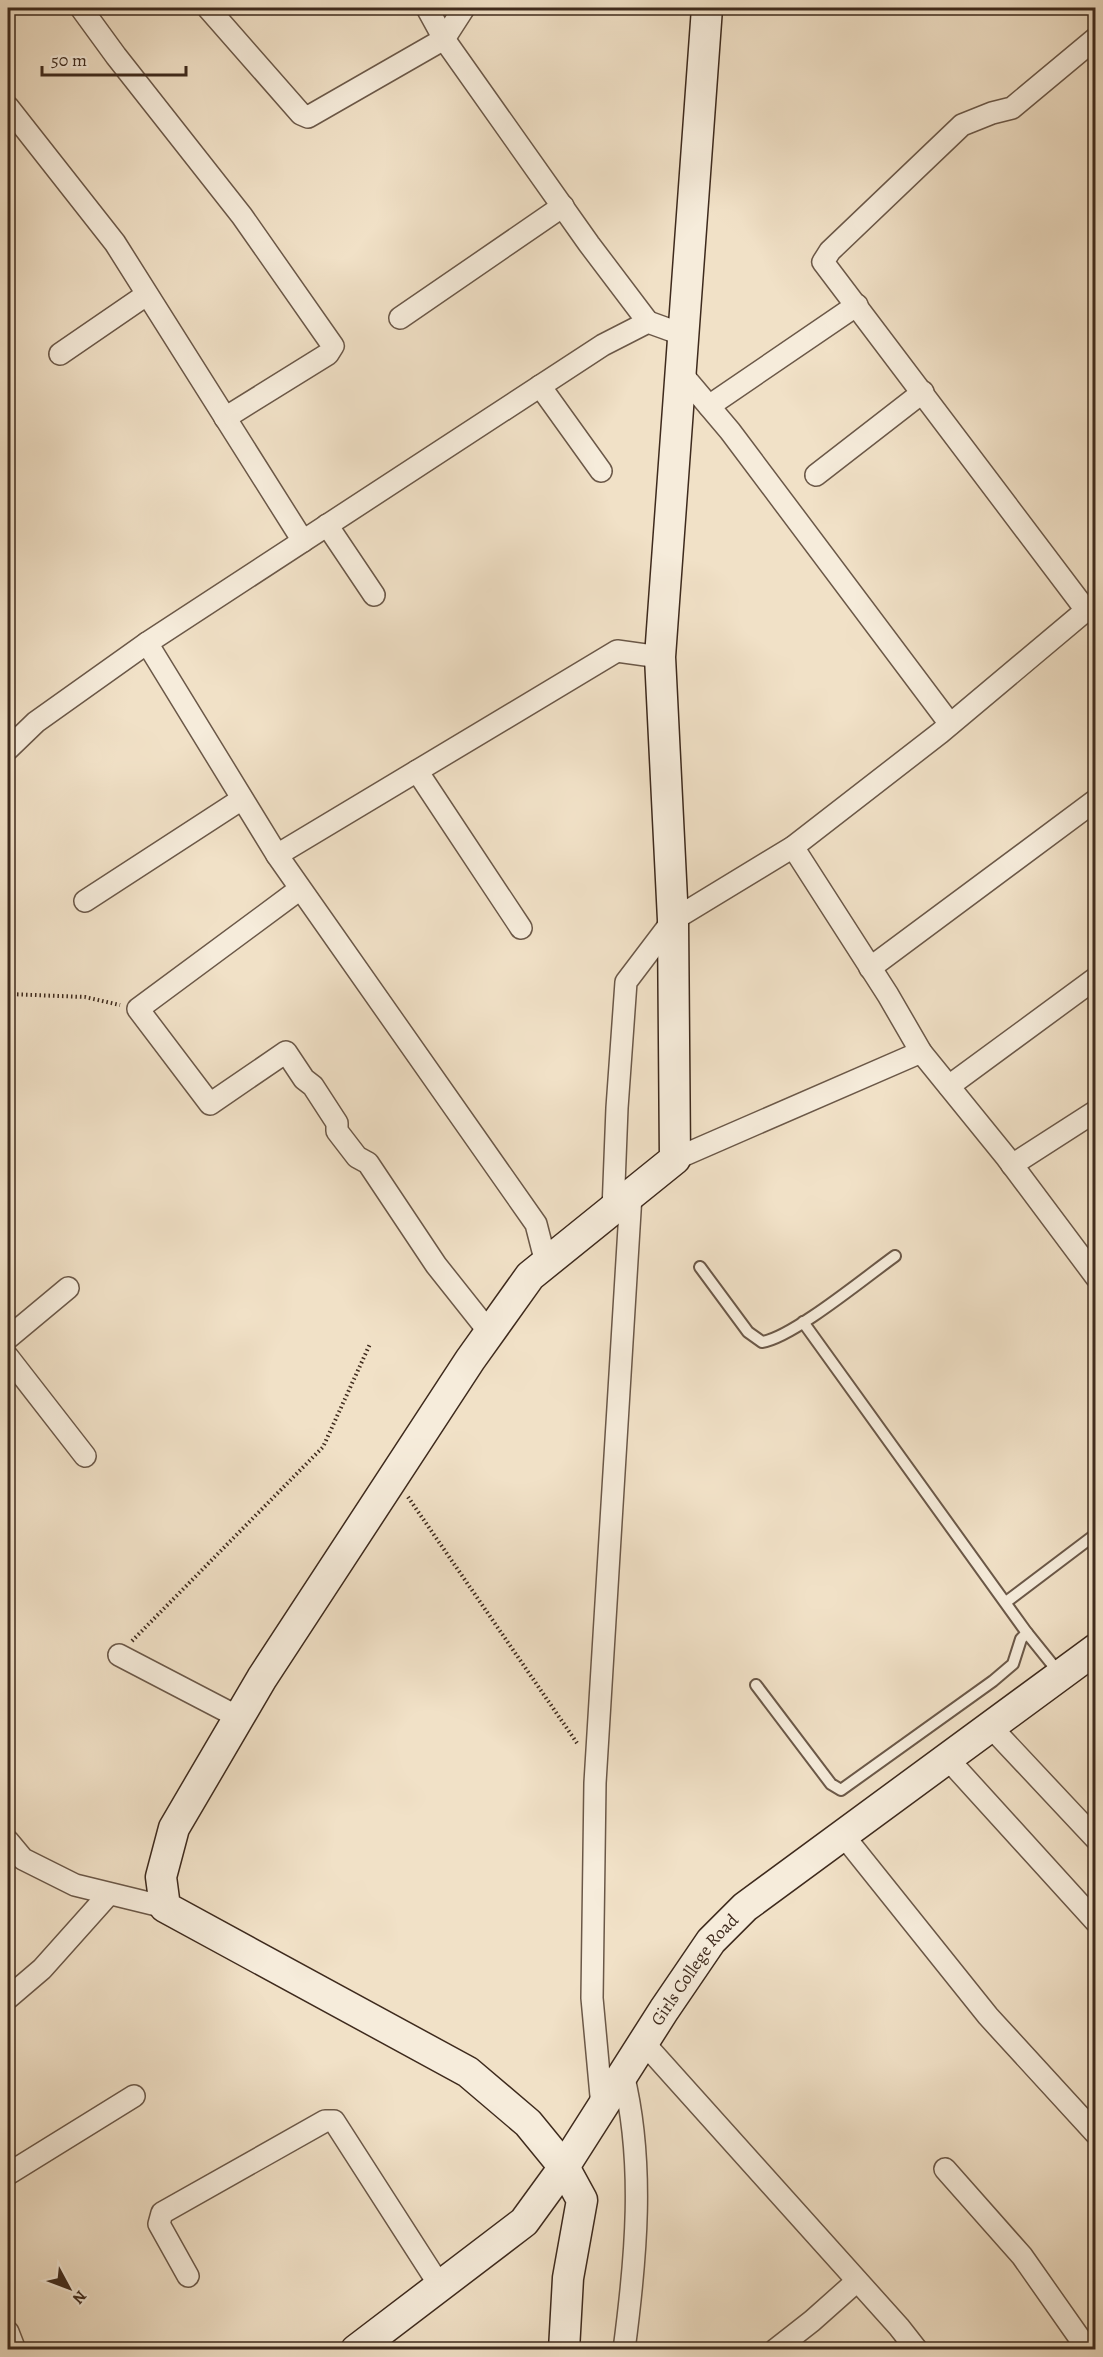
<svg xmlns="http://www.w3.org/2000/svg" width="1103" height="2357" viewBox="0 0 1103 2357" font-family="Alegreya,serif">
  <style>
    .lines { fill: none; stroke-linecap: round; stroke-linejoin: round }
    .lane-casing { stroke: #6b5848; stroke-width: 14 }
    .street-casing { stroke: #6b5848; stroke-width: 24 }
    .secondary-casing { stroke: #3e2a1d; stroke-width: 33 }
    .path { stroke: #3e2a1d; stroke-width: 4; stroke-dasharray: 1.5 3; stroke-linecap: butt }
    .lane { stroke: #f6ecdb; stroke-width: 10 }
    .street { stroke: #f6ecdb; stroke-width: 21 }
    .secondary { stroke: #f6ecdb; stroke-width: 30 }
    .labels { text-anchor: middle; stroke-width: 6; stroke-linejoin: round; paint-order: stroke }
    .street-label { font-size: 18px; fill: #3e2a1d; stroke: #f6ecdb }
  </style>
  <rect width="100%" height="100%" fill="#f1e1c7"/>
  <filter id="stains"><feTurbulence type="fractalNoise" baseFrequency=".00333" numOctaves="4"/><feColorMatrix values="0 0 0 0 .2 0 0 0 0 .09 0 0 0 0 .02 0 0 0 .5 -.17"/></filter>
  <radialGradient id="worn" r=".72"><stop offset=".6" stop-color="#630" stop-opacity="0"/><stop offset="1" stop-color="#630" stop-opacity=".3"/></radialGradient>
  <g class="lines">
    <!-- lane casing -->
    <g class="lane-casing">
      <g id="lane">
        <path d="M700,1267L748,1332L762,1342C792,1338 867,1276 895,1256"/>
        <path d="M803,1322L1027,1633L1060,1674"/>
        <path d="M1006,1602L1096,1534"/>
        <path d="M756,1685L831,1784L841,1790L993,1681L1013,1664L1021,1639L1027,1633"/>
      </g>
    </g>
    <!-- street casing -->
    <g class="street-casing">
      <g id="street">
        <path d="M81,8L116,56L242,216L333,346L328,354L225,418"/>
        <path d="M208,8L301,114L308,117L444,39L464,8"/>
        <path d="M427,8L444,39L589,244L648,322"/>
        <path d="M8,107L115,243L303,541"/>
        <path d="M400,318L563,206"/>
        <path d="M60,354L146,295"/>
        <path d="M681,373L730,431L950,724"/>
        <path d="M540,386L601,471"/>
        <path d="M709,406L857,305"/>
        <path d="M816,475L923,392"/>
        <path d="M327,525L374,595"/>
        <path d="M1086,610L823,262L830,251L962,125L992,113L1012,108L1096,38"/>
        <path d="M147,643L277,855"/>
        <path d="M8,749L36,722L147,643L603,345L648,322L684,335"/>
        <path d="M417,771L521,928"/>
        <path d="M793,847L888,995L921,1052L1007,1158L1096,1277"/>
        <path d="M300,889L138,1009L210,1104L286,1052L304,1079L313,1086L337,1123V1131L357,1157L368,1163L436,1265L490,1333"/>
        <path d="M85,901L242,799"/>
        <path d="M870,968L1096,800"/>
        <path d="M949,1086L1096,978"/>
        <path d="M675,1159L921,1052"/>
        <path d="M1012,1165L1096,1111"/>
        <path d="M613,1210L617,1108L626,982L673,920L793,847L940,733L1096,602"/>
        <path d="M546,1263L536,1224L277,855L617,651L660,657"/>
        <path d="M8,1338L68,1288"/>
        <path d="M8,1357L85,1456"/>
        <path d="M119,1655L238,1717"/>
        <path d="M990,1726L1096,1839"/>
        <path d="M947,1758L1096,1922"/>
        <path d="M843,1835L988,2016L1096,2134"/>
        <path d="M8,1841L23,1859L75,1885L165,1907"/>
        <path d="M8,1998L42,1969L109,1894"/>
        <path d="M643,2042L899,2327L917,2350"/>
        <path d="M623,2074C645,2163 636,2259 624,2350"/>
        <path d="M602,2107L592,1998L595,1783L631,1195"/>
        <path d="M945,2169L1022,2256L1088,2350"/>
        <path d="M8,2174L134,2096"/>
        <path d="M188,2276L159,2224L162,2213L325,2121H334L440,2286"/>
        <path d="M8,2332L15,2350"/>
        <path d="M775,2350L812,2321L857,2281"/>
      </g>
    </g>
    <!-- secondary casing -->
    <g class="secondary-casing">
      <g id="secondary">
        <path id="s1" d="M356,2350L524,2222L564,2167L664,2010L711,1941L745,1907L1096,1649"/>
        <path d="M564,2350L568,2278L582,2200L564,2167L528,2123L468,2072L165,1907L161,1877L174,1828L262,1678L470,1360L530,1276L675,1159L673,920L660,657L707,8"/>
      </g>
    </g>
    <!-- path -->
    <g class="path">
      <path d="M8,994L85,997L120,1005"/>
      <path d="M408,1497L577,1743"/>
      <path d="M132,1641L323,1447L370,1344"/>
    </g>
    <!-- lane -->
    <use href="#lane" class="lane"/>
    <!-- street -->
    <use href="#street" class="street"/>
    <!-- secondary -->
    <use href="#secondary" class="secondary"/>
  </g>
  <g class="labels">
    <!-- street labels -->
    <g class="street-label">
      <text dy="6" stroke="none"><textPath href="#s1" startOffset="516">Girls College Road</textPath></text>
    </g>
  </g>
  <!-- margin -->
  <rect width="1103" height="2357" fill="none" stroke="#f1e1c7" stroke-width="30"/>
  <rect x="9" y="9" width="1085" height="2339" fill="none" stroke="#3e2a1d" stroke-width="3"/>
  <rect x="15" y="15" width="1073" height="2327" fill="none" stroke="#3e2a1d" stroke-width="1.5"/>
  <!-- north arrow -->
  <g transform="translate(69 2288) rotate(131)" stroke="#f6ecdb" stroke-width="4.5" paint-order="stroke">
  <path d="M0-4.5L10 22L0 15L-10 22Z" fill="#3e2a1d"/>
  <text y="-9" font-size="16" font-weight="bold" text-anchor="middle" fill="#3e2a1d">N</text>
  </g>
  <!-- scale -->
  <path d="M42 66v9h144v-9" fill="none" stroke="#3e2a1d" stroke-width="3"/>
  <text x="51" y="66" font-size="18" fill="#3e2a1d" stroke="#f6ecdb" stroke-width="4.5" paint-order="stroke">50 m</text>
  <rect width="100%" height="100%" filter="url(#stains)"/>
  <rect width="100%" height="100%" fill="url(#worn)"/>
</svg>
